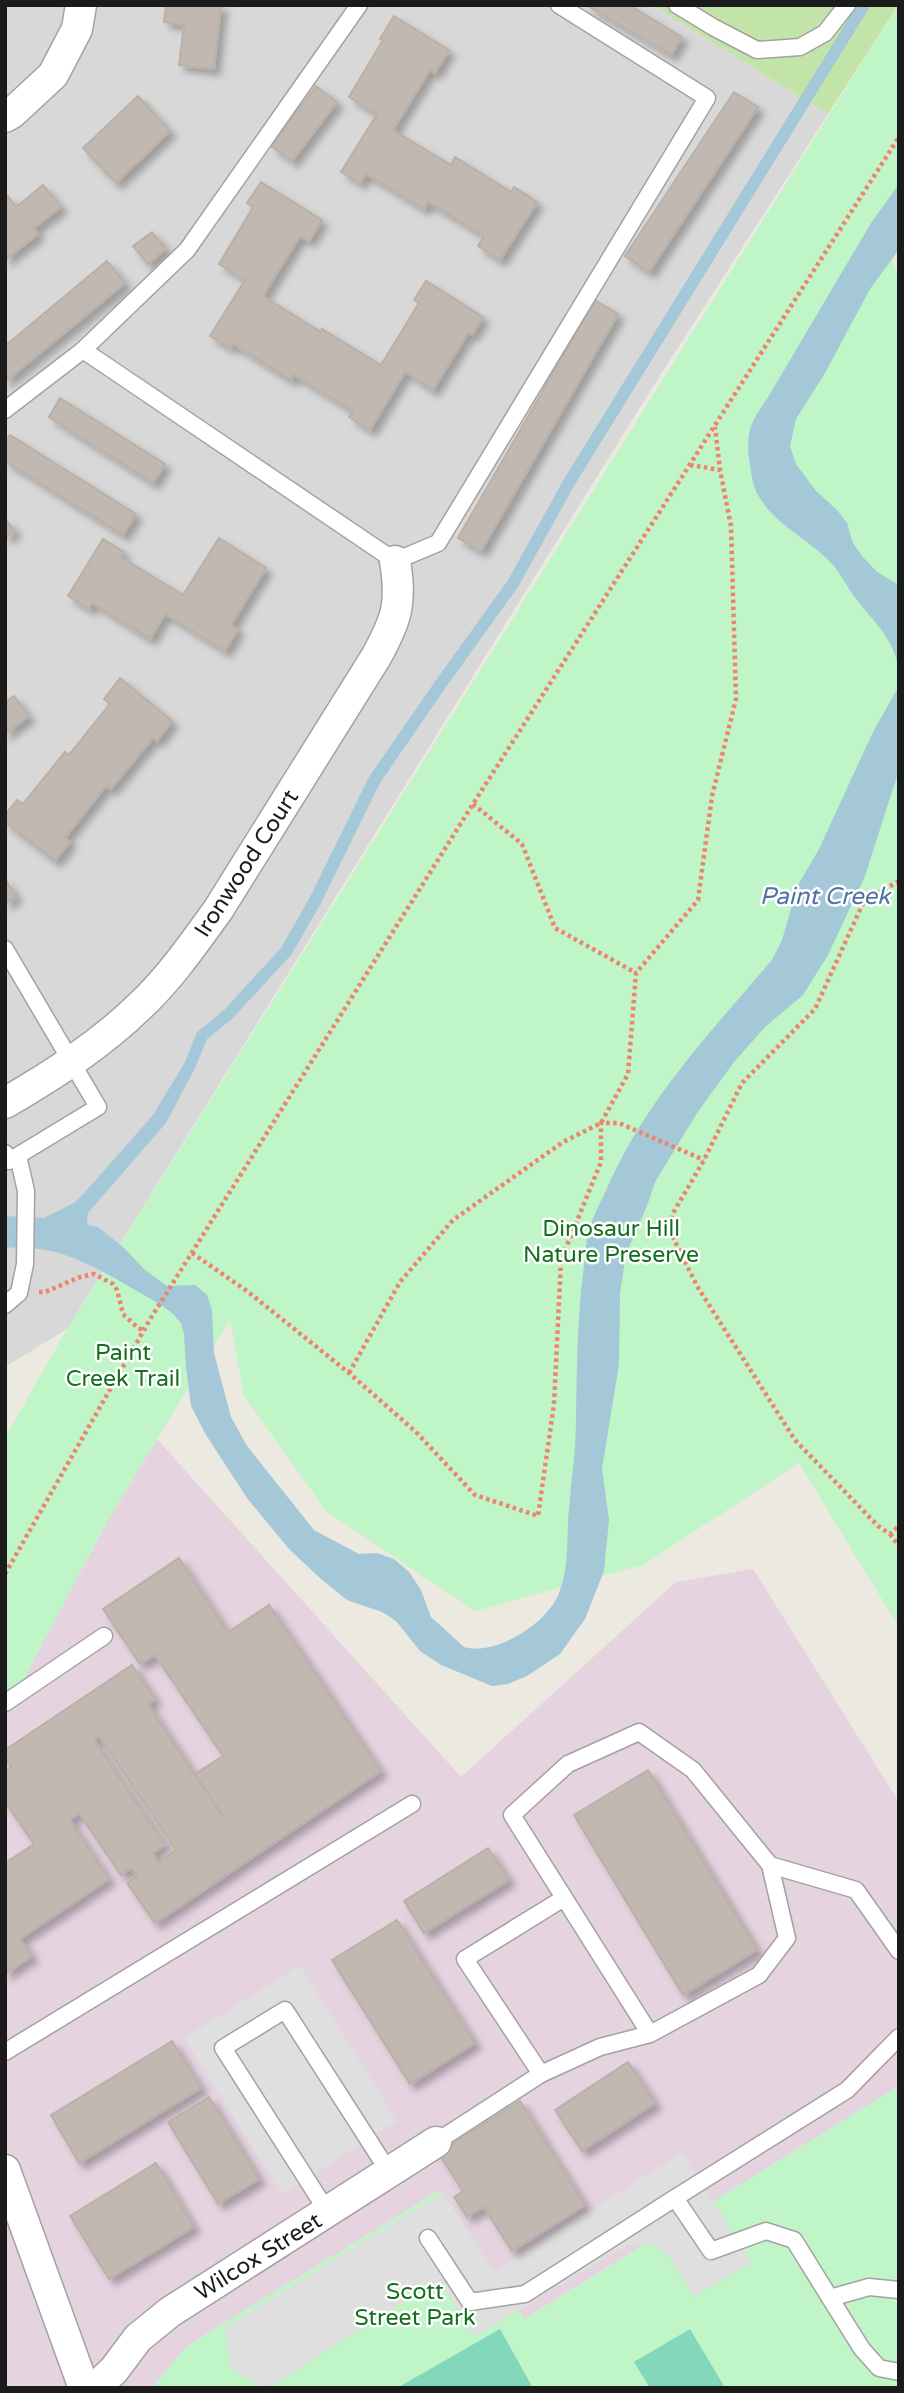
<svg xmlns="http://www.w3.org/2000/svg" width="904" height="2393" viewBox="0 0 904 2393" font-family="'Varela Round',sans-serif">
  <style>
    .residential { fill: #d9d8d8 }
    .industrial { fill: #e5d3e0 }
    .grass { fill: #c3e4a9 }
    .park { fill: #bff5c7 }
    .pitch { fill: #83d7bb }
    .parking { fill: #dfdfdf }
    .water { fill: #a4c8d7 }
    .building { fill: #c0b8b1; stroke: #bcb0a5; stroke-width: 2; fill-rule: evenodd; filter: url(#shadow) }
    .lines { fill: none; stroke-linecap: round; stroke-linejoin: round }
    .service-casing { stroke: #a2a2a2; stroke-width: 19 }
    .minor-casing { stroke: #a2a2a2; stroke-width: 33 }
    .path { stroke: #ef836e; stroke-width: 4.5; stroke-dasharray: 3.5 3.5; stroke-linecap: butt }
    .service { stroke: #fff; stroke-width: 16 }
    .minor { stroke: #fff; stroke-width: 30 }
    .labels { text-anchor: middle; stroke-width: 5; stroke-linejoin: round; paint-order: stroke }
    .street-label { font-size: 23px; fill: #1b1b1b; stroke: #fff }
    .park-label { font-size: 23px; fill: #12701f; stroke: #fff }
    .water-label { font-size: 24px; font-style: italic; fill: #4f74a3; stroke: #fff }
  </style>
  <defs>
    <filter id="shadow"><feDropShadow dx="6" dy="6" stdDeviation="3.5" flood-color="#0004"/></filter>
  </defs>
  <rect width="100%" height="100%" fill="#ece9e1"/>
  <!-- residential -->
  <path class="residential" d="M5,5H652L828,114L654,385L67,1329L5,1367Z"/>
  <!-- industrial -->
  <path class="industrial" d="M157,1439L461,1777L676,1582L753,1569L899,1802V2086L524,2319L440,2190L187,2346L152,2388H5V1714L108,1520Z"/>
  <!-- grass -->
  <path class="grass" d="M652,5H898L828,114Z"/>
  <!-- park -->
  <g class="park">
    <path d="M898,5L899,250L892,261L899,276V1627L799,1463L643,1565L475,1611L326,1511L244,1396L230,1319L108,1520L5,1714V1438L67,1329Z"/>
    <path d="M899,2086V2388H152L187,2346L440,2190L525,2319Z"/>
  </g>
  <!-- pitch -->
  <g class="pitch">
    <path d="M500,2329L533,2388H397Z"/>
    <path d="M690,2329L724,2386L650,2388L634,2362Z"/>
  </g>
  <!-- parking -->
  <g class="parking">
    <path d="M300,1965L397,2121L282,2194L184,2038Z"/>
    <path d="M682,2153L752,2262L694,2297L667,2253L652,2244L627,2245L474,2337L446,2291L423,2290L268,2388H263L232,2370L224,2328L443,2192L493,2271Z"/>
  </g>
  <!-- water -->
  <g class="water">
    <path d="M857,5H871L574,486L518,587L446,687L380,783L320,905L291,955L232,1019L207,1039L195,1068L166,1123L88,1213L87,1225L98,1227L123,1247L145,1270L167,1286L195,1285L207,1295L212,1310L214,1353L231,1417L247,1446L314,1530L359,1554L377,1553L394,1559L409,1572L421,1590L431,1617L464,1647C496,1656 548,1623 559,1593C570,1566 566,1537 569,1509C571,1480 576,1450 576,1420C577,1368 577,1317 584,1266C585,1254 586,1241 589,1230C593,1215 602,1200 608,1186C648,1097 710,1033 772,960L782,940L798,885L819,849L873,732L899,686V770L865,876L828,955L803,995L766,1026L734,1062L697,1113L655,1182L647,1206L626,1254L620,1294L619,1364L602,1469L609,1520L604,1571L585,1619L560,1654L527,1676L508,1684L492,1686L441,1665L420,1651L396,1621L382,1612L347,1600L321,1579L289,1549L247,1498L206,1435L191,1406L186,1368L184,1334L181,1323L172,1313C159,1303 144,1295 130,1287C91,1264 52,1243 5,1248V1216L44,1218L74,1203L86,1191L153,1115L185,1062L197,1032L224,1010L281,948L309,899L369,777L436,680L508,580L564,479Z"/>
    <path d="M899,184V249L870,289L825,373L796,419L790,446L796,464L816,491L837,510L847,523L853,543L862,556L877,572L899,585V669C892,634 870,619 851,592C845,583 840,573 833,565C811,540 774,525 758,495C752,485 751,470 749,459C746,431 751,421 767,399L871,223Z"/>
  </g>
  <!-- building -->
  <g class="building">
    <path d="M166,5H221L214,69L179,65L184,25L164,22Z"/>
    <path d="M586,5H629L682,37L671,55Z"/>
    <path d="M394,16L449,50L435,73L430,70L393,130L451,165L455,157L511,192L514,187L537,202L500,260L478,246L484,236L428,202L424,209L366,174L360,183L341,172L377,114L349,97L383,40L380,39Z"/>
    <path d="M316,86L337,102L292,161L271,146Z"/>
    <path d="M734,92L758,107L649,272L625,256Z"/>
    <path d="M138,96L170,131L116,183L83,148Z"/>
    <path d="M261,182L322,220L309,241L300,236L263,296L321,332L322,329L381,365L419,303L414,300L426,281L483,317L472,335L468,333L433,390L405,372L370,430L349,417L353,411L294,375L291,380L233,344L231,348L210,336L245,280L219,264L253,207L247,203Z"/>
    <path d="M43,185L61,207L34,228L38,234L5,260V198L8,196L16,207Z"/>
    <path d="M152,232L166,249L148,264L133,246Z"/>
    <path d="M107,261L125,283L5,382V346Z"/>
    <path d="M595,300L618,314L481,551L458,538Z"/>
    <path d="M60,398L165,464L153,483L49,417Z"/>
    <path d="M10,435L136,514L123,535L5,461V442Z"/>
    <path d="M5,519L15,531L5,538Z"/>
    <path d="M219,538L266,568L231,625L238,629L225,651L165,614L150,639L92,603L89,609L68,596L103,539L124,552L121,557L183,595Z"/>
    <path d="M120,678L172,721L157,741L153,738L111,789L106,786L65,838L70,842L55,861L5,822V815L17,800L23,804L65,752L69,755L110,704L104,699Z"/>
    <path d="M14,696L29,716L5,734V698L7,701Z"/>
    <path d="M5,879L16,897L5,903Z"/>
    <path d="M179,1558L228,1632L269,1605L381,1771L155,1923L127,1883L137,1876L131,1868L121,1875L79,1813L70,1820L109,1879L20,1939L32,1956L5,1974V1863L34,1844L5,1802V1771L11,1767L5,1758V1750L132,1665L155,1699L148,1704L224,1818L195,1774L223,1756L155,1655L140,1664L103,1609ZM99,1736L176,1850L158,1862L153,1853L165,1845L94,1740Z"/>
    <path d="M648,1770L757,1950L683,1995L574,1815Z"/>
    <path d="M488,1848L509,1880L424,1933L404,1901Z"/>
    <path d="M397,1920L475,2043L410,2084L332,1960Z"/>
    <path d="M172,2041L201,2088L79,2163L51,2115Z"/>
    <path d="M628,2062L655,2103L582,2151L555,2110Z"/>
    <path d="M209,2097L259,2179L218,2204L168,2122Z"/>
    <path d="M520,2101L585,2205L512,2251L484,2207L467,2217L454,2197L463,2191L438,2153Z"/>
    <path d="M156,2163L194,2227L109,2279L70,2216Z"/>
  </g>
  <g class="lines">
    <!-- service casing -->
    <g class="service-casing">
      <g id="service">
        <path d="M677,5L713,27L757,50L800,47L825,33L847,5"/>
        <path d="M83,350L187,250L359,5"/>
        <path d="M5,410L83,350L395,561L438,543L707,98L559,5"/>
        <path d="M5,949L98,1107L9,1161L5,1153"/>
        <path d="M5,1305L19,1293L25,1264L26,1191L18,1156"/>
        <path d="M5,1703L104,1636"/>
        <path d="M770,1865L856,1890L899,1951"/>
        <path d="M5,2052L412,1804"/>
        <path d="M541,2074L465,1959L564,1898"/>
        <path d="M436,2142L541,2074L600,2047L650,2034L759,1975L787,1938L770,1865L693,1770L639,1732L568,1764L512,1815L650,2034"/>
        <path d="M675,2198L847,2090L899,2037"/>
        <path d="M327,2211L223,2048L285,2010L389,2172"/>
        <path d="M428,2238L470,2302L525,2294L675,2198L711,2251L766,2231L794,2240L830,2298L869,2287L899,2290"/>
        <path d="M830,2298L862,2349L879,2368L899,2372"/>
      </g>
    </g>
    <!-- minor casing -->
    <g class="minor-casing">
      <g id="minor">
        <path d="M5,117L12,113L53,75L77,29L81,5"/>
        <path d="M5,1103C53,1075 100,1045 140,1006C170,978 194,943 218,910L376,657C397,619 402,603 395,561"/>
        <path d="M5,2170L84,2388"/>
        <path d="M95,2388L114,2370L138,2338L170,2312L436,2142"/>
      </g>
    </g>
    <!-- path -->
    <g class="path">
      <path d="M690,465L720,470"/>
      <path d="M473,804L522,844L555,928L636,973"/>
      <path d="M899,881L864,901L815,1009L742,1083L704,1160L672,1215L671,1233L697,1286L795,1440L878,1526L890,1534L899,1526"/>
      <path d="M192,1253L247,1291L349,1373L416,1432L475,1495L538,1516L554,1404L561,1260L601,1162V1123H619L704,1160"/>
      <path d="M39,1292H45L80,1277L94,1274L113,1284L117,1290L123,1314L137,1327L144,1331"/>
      <path d="M349,1373L400,1282L453,1220L563,1142L601,1123L628,1074L636,973L698,900L712,796L736,699L731,526L720,470L715,427"/>
      <path d="M890,1534L899,1546"/>
      <path d="M5,1574L149,1321L473,804L899,137"/>
    </g>
    <!-- service -->
    <use href="#service" class="service"/>
    <!-- minor -->
    <use href="#minor" class="minor"/>
  </g>
  <g class="labels">
    <!-- street labels -->
    <g class="street-label">
      <text transform="translate(246 863) rotate(-57)" y="8">Ironwood Court</text>
      <text transform="translate(258 2256) rotate(-32)" y="8">Wilcox Street</text>
    </g>
    <!-- park labels -->
    <g class="park-label">
      <text x="611" y="1236">Dinosaur Hill<tspan x="611" dy="26">Nature Preserve</tspan></text>
      <text x="123" y="1360">Paint<tspan x="123" dy="26">Creek Trail</tspan></text>
      <text x="415" y="2299">Scott<tspan x="415" dy="26">Street Park</tspan></text>
    </g>
    <!-- water labels -->
    <g class="water-label">
      <text x="825" y="904">Paint Creek</text>
    </g>
  </g>
  <!-- border -->
  <rect width="904" height="2393" fill="none" stroke="#1b1b1b" stroke-width="14"/>
</svg>
